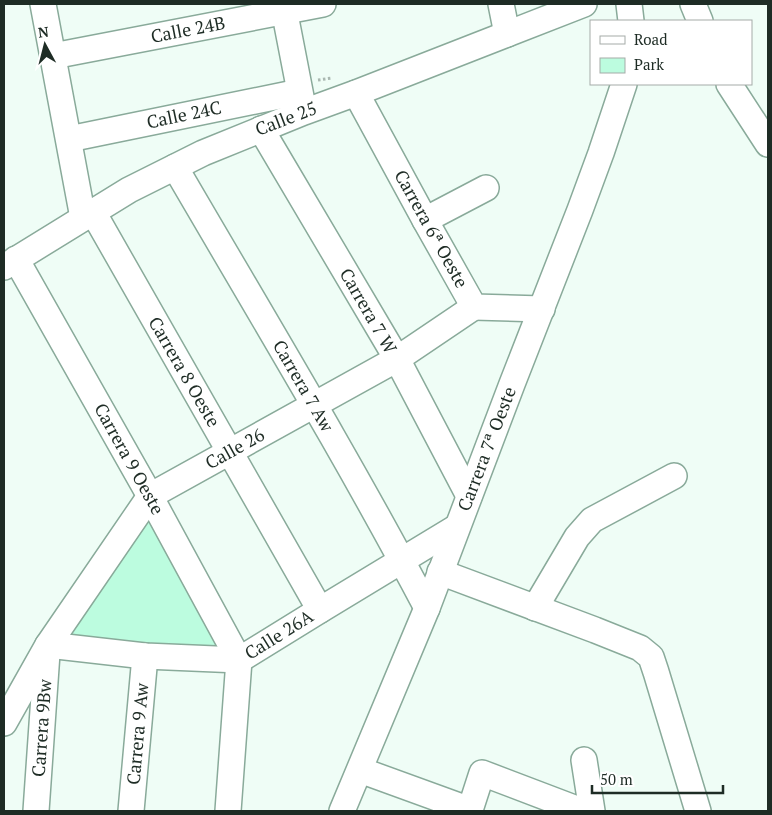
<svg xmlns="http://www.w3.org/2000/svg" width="772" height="815" viewBox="0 0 772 815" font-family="'PT Serif',serif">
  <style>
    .green { fill: #bcfcdf }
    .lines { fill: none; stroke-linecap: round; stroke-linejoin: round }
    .minor-casing { stroke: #89aa9a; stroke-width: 28 }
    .path { stroke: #aab8b1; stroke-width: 3; stroke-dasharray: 2.5 2.5; stroke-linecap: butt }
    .minor { stroke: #fff; stroke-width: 25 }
    .labels { text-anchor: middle; stroke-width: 4.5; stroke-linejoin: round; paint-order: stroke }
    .street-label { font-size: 18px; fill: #1e2c25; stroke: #fff }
  </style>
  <rect width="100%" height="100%" fill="#effdf6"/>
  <!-- green -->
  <path class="green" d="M147,509L220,648L67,643Z"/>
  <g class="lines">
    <!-- minor casing -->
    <g class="minor-casing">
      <g id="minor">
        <path d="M43,4L83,218"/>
        <path d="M283,4L303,107"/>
        <path d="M501,4L507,34"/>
        <path d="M629,4L631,21"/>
        <path d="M693,4L700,21"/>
        <path d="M53,56L323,4"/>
        <path d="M729,84L768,144"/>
        <path d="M356,93L425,220L474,307L542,309"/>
        <path d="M261,129L397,359L469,496"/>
        <path d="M69,139L299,92"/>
        <path d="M175,167C260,313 348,458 427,608"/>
        <path d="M93,212L320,610"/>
        <path d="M425,220L486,188"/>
        <path d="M16,259L150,496L239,660"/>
        <path d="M4,267L129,190L203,153L304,112L356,93L584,4"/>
        <path d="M440,572L595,630L640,648L651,657L656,672L698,811"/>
        <path d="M535,608L577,537L592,520L674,476"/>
        <path d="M48,645L145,656L239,660L320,610L457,527"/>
        <path d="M4,723L48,645L150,496L397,359L474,307"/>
        <path d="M584,760L592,811"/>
        <path d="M360,770L470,810L482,773L582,811"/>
        <path d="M36,811L47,653"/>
        <path d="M131,811L145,656"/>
        <path d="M228,811L239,660"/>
        <path d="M342,811L427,608L512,384L580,210L601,153L624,84"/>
      </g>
    </g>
    <!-- path -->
    <path class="path" d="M318,80L332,78"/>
    <!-- minor -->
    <use href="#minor" class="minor"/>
  </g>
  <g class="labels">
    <!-- street labels -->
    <g class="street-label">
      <text transform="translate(188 30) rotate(-11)" y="6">Calle 24B</text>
      <text transform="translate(184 115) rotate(-12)" y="6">Calle 24C</text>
      <text transform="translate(286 119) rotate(-21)" y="6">Calle 25</text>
      <text transform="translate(431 229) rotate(61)" y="6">Carrera 6ª Oeste</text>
      <text transform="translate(368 311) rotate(60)" y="6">Carrera 7 W</text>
      <text transform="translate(184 372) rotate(60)" y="6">Carrera 8 Oeste</text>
      <text transform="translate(303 386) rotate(60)" y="6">Carrera 7 Aw</text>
      <text transform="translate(235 449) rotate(-29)" y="6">Calle 26</text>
      <text transform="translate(487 449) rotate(-69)" y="6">Carrera 7ª Oeste</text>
      <text transform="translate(129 459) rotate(61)" y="6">Carrera 9 Oeste</text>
      <text transform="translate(279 635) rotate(-32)" y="6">Calle 26A</text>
      <text transform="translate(42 728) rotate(-86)" y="6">Carrera 9Bw</text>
      <text transform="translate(138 734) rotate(-85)" y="6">Carrera 9 Aw</text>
    </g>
  </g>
  <!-- border -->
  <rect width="772" height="815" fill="none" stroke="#1e2c25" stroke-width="10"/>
  <!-- legend -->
  <rect x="590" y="20" width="162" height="65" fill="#ffffff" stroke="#a5aba8"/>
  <rect x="600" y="36" width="25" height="8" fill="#ffffff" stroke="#a5aba8"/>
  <text x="634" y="45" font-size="15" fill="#1e2c25">Road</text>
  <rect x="600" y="58" width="25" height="15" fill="#bcfcdf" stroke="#a5aba8"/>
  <text x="634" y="70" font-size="15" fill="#1e2c25">Park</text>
  <!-- north arrow -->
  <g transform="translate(45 45) rotate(353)" stroke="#ffffff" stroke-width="4" paint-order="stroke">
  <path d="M0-4L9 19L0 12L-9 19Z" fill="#1e2c25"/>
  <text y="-8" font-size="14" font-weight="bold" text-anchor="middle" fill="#1e2c25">N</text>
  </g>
  <!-- scale -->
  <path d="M592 785v8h131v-8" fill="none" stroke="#1e2c25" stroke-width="2.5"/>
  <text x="600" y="785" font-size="15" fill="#1e2c25" stroke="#ffffff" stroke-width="4" paint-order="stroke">50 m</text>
</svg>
